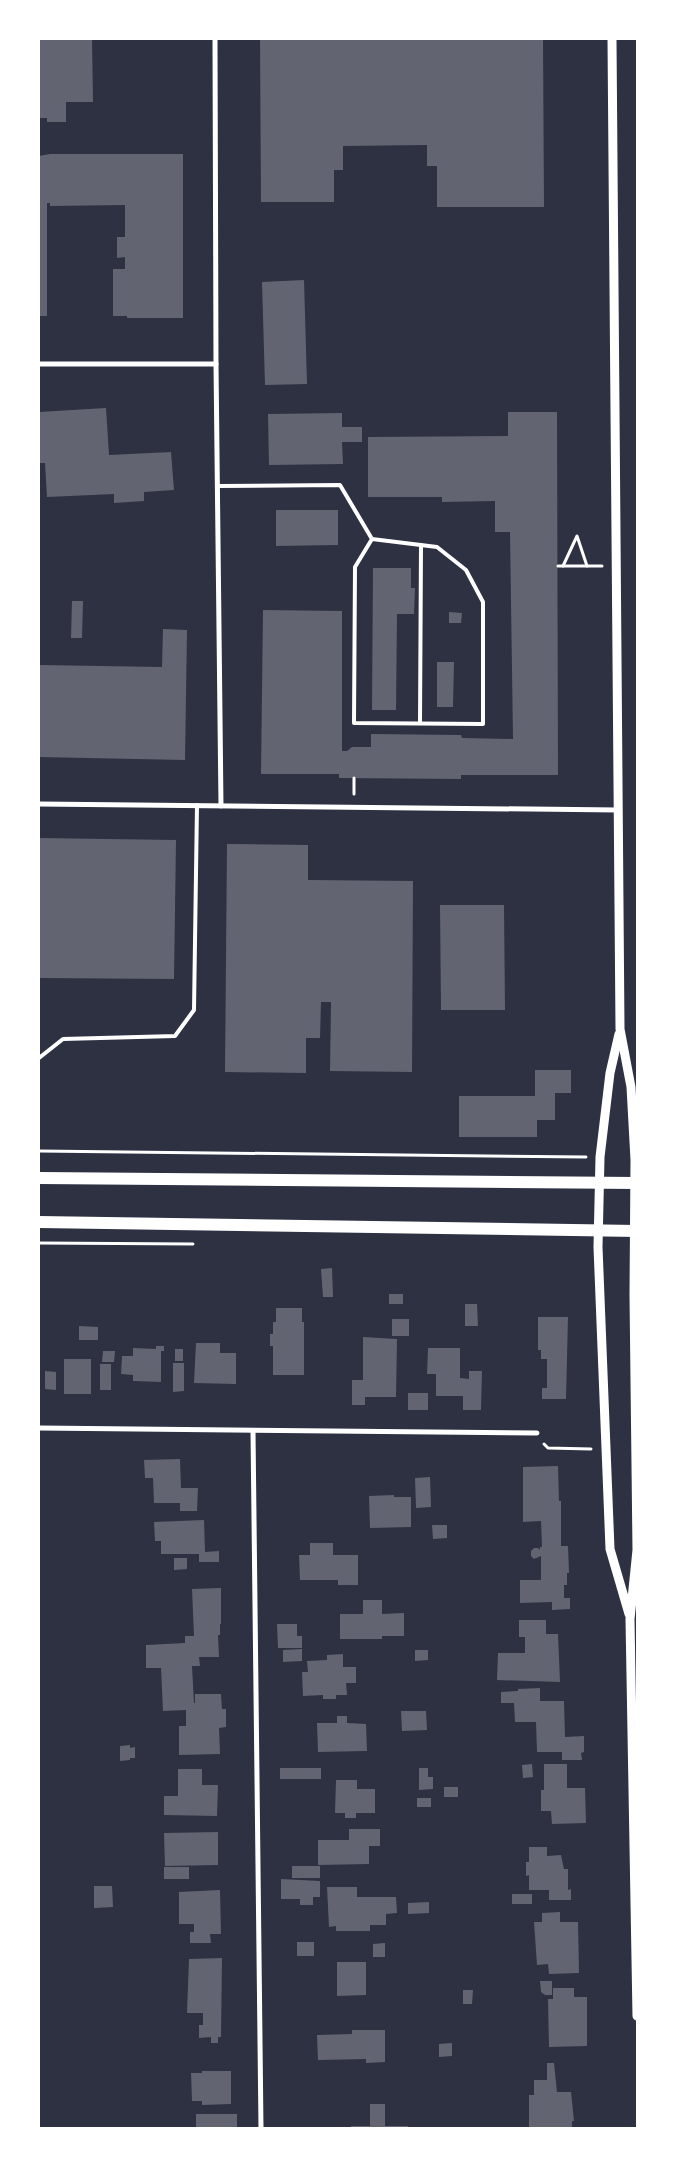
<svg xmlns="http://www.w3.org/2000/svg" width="676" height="2167" viewBox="0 0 676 2167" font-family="'Varela Round',sans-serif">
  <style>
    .building { fill: #626471 }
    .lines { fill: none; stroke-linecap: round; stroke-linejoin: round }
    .path { stroke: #fff; stroke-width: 3 }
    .service { stroke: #fff; stroke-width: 4 }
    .minor { stroke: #fff; stroke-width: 5 }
    .tertiary { stroke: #fff; stroke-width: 9 }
    .primary { stroke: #fff; stroke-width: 12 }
  </style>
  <rect width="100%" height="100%" fill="#2d3142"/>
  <!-- building -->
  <g class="building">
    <path d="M39,39H92L93,102H66V122H47V118H39Z"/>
    <path d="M260,39H543L544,207H437V166H427V145L343,146V170H334V202H261Z"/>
    <path d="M50,154H183V318H127V316H113V269H125V257L117,258V237H125V205L50,206V203H47V316H39V156Z"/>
    <path d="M304,280L307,384L265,385L262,282Z"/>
    <path d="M106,408L109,455L171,452L174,490L144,492V501L114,503V494L47,497L45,463H39V412Z"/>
    <path d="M508,412H557L558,775H461V779L339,778V774H261L263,610L342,611V751H347L352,747H371V734L461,735L462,738L513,739L510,532H495V501L442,502V497H368V437L508,436Z"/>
    <path d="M342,413V427H362V442H342L343,464L269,465L268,414Z"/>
    <path d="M276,510H338V545L276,546Z"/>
    <path d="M373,568H411V588H415L414,614H397L396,710H372Z"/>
    <path d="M72,601H83L82,638H71Z"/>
    <path d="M449,612L462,613L461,623H449Z"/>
    <path d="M163,629L187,630L185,760L39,757V665L162,667Z"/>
    <path d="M437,662H454L453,707H437Z"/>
    <path d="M39,838L176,840L174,979L39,978Z"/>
    <path d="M227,844L308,845V880L413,881L412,1072L330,1071L331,1002H321L320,1038H306V1073L225,1072Z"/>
    <path d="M440,905H504L505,1010H441Z"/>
    <path d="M535,1070H571V1093H555V1120H537V1137H459V1096H535Z"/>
    <path d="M332,1268L333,1297H323L321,1269Z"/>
    <rect x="389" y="1294" width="14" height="10"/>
    <path d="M465,1304H477L478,1326H465Z"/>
    <path d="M276,1308H302V1322H304V1375H273V1346H270V1334H273V1322H276Z"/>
    <path d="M538,1317H568L566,1399H542V1388H547V1359H541V1350H538Z"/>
    <rect x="392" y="1319" width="17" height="17"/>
    <path d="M79,1326L98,1327V1340H79Z"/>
    <path d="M363,1337L397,1339L396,1397H365V1405H352V1380H363Z"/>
    <path d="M196,1343H220V1353H236V1384L194,1383Z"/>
    <path d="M156,1346H164V1351H161V1382L133,1381V1375L121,1374L122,1356H133V1348L156,1349Z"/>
    <path d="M428,1348H460V1378L469,1379V1371H482L481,1410H463V1396H436V1374H427Z"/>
    <rect x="175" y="1349" width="8" height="12"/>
    <path d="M103,1351H115L114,1362H102Z"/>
    <rect x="64" y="1359" width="27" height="35"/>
    <path d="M173,1363H184V1391L173,1392Z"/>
    <rect x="100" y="1364" width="11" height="26"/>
    <path d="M45,1371L56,1372V1390L45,1389Z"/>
    <rect x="408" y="1393" width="20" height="17"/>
    <path d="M180,1459L181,1488H198L197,1511H180V1503H154L153,1478H145L144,1460Z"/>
    <path d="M558,1466L559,1501H561V1546H568L569,1573H567V1585H564V1598H570V1609L552,1610V1602L520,1603V1580H541V1556L534,1559L531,1556V1551L534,1548H538L540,1550V1547H542L541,1521L523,1522V1467Z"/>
    <path d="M430,1477L431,1507L416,1508L415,1478Z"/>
    <path d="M394,1495V1497H411V1527L370,1528L369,1496Z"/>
    <path d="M204,1520L205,1552L219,1551V1562H199V1554H161V1541H155L154,1522Z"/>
    <path d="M432,1525H447V1538L433,1539Z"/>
    <path d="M310,1543H333V1555H358V1585H338V1580H300L299,1555H310Z"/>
    <path d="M174,1558H187V1569L174,1570Z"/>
    <path d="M221,1588V1624H220V1635H218L219,1657H199L200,1666H192L194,1703H195V1694H221L222,1709H226V1727L219,1728L220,1754L179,1755V1726H186V1710L163,1711L161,1668H146V1645L185,1643V1636H194L192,1589Z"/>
    <path d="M363,1600H382V1614L404,1613V1636H382V1639H340V1614H363Z"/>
    <path d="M519,1620H546V1634H558L560,1682L497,1680L498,1653H525V1637H519Z"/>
    <path d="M277,1624H297V1636H302V1648H278Z"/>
    <path d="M302,1649V1661L283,1662V1650Z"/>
    <path d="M415,1650H428V1660L415,1661Z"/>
    <path d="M343,1654V1667H356V1683H346L347,1695H336V1699H323V1695L303,1696L302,1672H308L307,1661L327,1660V1655Z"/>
    <path d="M540,1688V1701H564L565,1737L584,1736V1752L581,1753L582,1760H562V1752H537L536,1722H515L514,1703H501V1692L518,1691V1689Z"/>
    <path d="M401,1711H426L427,1730L402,1731Z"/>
    <path d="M337,1716H347V1723L366,1724L367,1751L318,1752L317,1723H337Z"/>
    <path d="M130,1745V1748L135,1747V1758H130V1760L120,1761V1746Z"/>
    <path d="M532,1764L533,1777L523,1778L522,1765Z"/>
    <path d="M544,1764H567V1788H585L586,1823L552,1824L551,1811H541V1790H544Z"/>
    <rect x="280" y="1768" width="41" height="11"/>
    <path d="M419,1768H428V1777H433V1789L419,1790Z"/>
    <path d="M178,1769H202V1785H218L217,1816L164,1815V1796H178Z"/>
    <path d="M336,1780H357V1789H375V1813H356V1818H345V1813H335Z"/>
    <rect x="444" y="1787" width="14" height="10"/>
    <rect x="417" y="1798" width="14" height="9"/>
    <path d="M349,1829H380V1846H369V1864L318,1865V1840H349Z"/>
    <path d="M218,1832V1865L165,1866L164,1833Z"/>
    <path d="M529,1847H547V1856L561,1855L564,1869H568V1890L571,1889V1900H549V1890H529V1875L526,1876V1862H529Z"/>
    <rect x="292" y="1866" width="28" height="12"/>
    <rect x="164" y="1867" width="25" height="12"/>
    <path d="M281,1879L320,1881V1897H313V1905H300V1899H281Z"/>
    <path d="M94,1886H112L113,1907L94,1908Z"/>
    <path d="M327,1887H357V1897H396L397,1913L386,1914V1925H370V1931H336V1926L329,1927Z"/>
    <path d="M220,1890L221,1934H210L211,1943H190V1932H194V1924H179V1892Z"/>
    <rect x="512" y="1894" width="20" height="10"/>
    <path d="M429,1902V1913L408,1914V1903Z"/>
    <path d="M560,1912V1922H578L579,1973L549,1974L548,1964L537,1965L534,1922H542V1913Z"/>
    <rect x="297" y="1942" width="17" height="14"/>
    <path d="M385,1943V1957H373V1944Z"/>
    <path d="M222,1958L221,2037H218V2043H211V2037L199,2038V2025H203V2013H187L189,1959Z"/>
    <path d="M337,1962H366V1995L337,1996Z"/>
    <path d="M540,1981H552V1995H545L541,1992Z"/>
    <path d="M553,1988H574V1997H587V2046L549,2047L548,1999H553Z"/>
    <path d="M463,1990H473L472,2004H463Z"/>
    <path d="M352,2030H385V2062L366,2063V2059L318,2060L317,2035L352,2034Z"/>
    <path d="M452,2043V2056L439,2057V2044Z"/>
    <path d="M547,2063H554L557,2092H571L574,2121H572V2128H529V2095H534V2080H547Z"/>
    <path d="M202,2071H231V2104L202,2105V2101H192L191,2073H202Z"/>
    <path d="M370,2104H385V2126H408V2128H351V2126H370Z"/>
    <rect x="196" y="2114" width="41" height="14"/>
  </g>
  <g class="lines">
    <!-- path -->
    <g class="path">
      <path d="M558,566H602"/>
      <path d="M563,566L577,536L587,566"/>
      <path d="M354,778V794"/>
      <path d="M39,1151L586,1157"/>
      <path d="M39,1243L193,1244"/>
      <path d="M544,1444L548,1448L591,1449"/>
    </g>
    <!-- service -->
    <g class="service">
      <path d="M218,486L340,485L372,539L437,547L466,570L483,602V724L354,723L355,567L372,539"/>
      <path d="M420,723L421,545"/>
      <path d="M39,1058L63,1039L175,1036L194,1010L197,805"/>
    </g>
    <!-- minor -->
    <g class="minor">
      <path d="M215,39L216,364L221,806"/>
      <path d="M39,364H216"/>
      <path d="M39,804L618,810"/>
      <path d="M39,1428L537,1433"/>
      <path d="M253,1431L261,2128"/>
    </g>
    <!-- tertiary -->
    <g class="tertiary">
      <path d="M612,39L620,1029L631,1087L635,1160L634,1295L637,1550L630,1619L637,2016"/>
      <path d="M619,1034L610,1073L600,1157L598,1247L610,1549L629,1614"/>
    </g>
    <!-- primary -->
    <g class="primary">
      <path d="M39,1178L637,1183"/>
      <path d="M39,1222L637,1231"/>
    </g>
  </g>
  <!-- border -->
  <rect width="676" height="2167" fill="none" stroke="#ffffff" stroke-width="80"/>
</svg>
